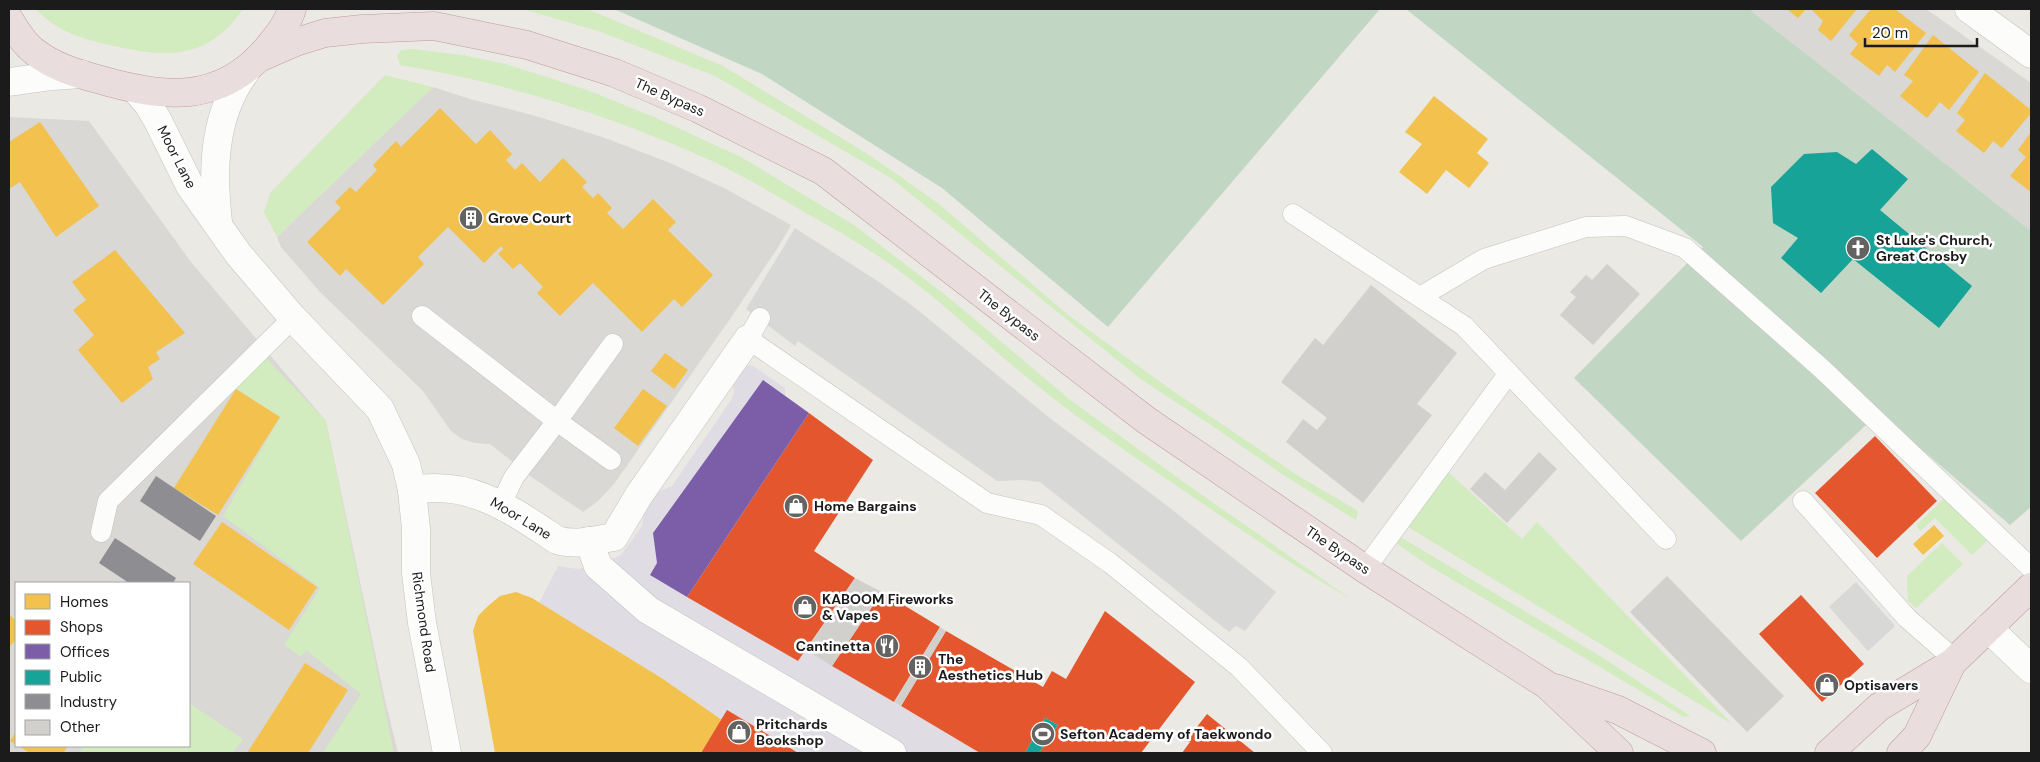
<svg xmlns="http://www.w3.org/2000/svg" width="2040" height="762" viewBox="0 0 2040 762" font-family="'DM Sans',sans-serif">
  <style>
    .residential { fill: #d9d8d5; fill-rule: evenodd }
    .grass { fill: #d2ebbf }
    .cemetery { fill: #c1d7c4 }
    .parking { fill: #d8d8d6 }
    .plaza { fill: #dfdde3 }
    .homes { fill: #f2c14e }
    .shops { fill: #e4572e }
    .offices { fill: #7b5ea7 }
    .public { fill: #17a398 }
    .industry { fill: #8d8d92 }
    .building { fill: #d2d0cc }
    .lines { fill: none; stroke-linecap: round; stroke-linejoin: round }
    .lane-casing { stroke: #c2c2c0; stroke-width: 21 }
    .street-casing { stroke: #c2c2c0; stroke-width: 29 }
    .highway-casing { stroke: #c19aa0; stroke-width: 29 }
    .lane { stroke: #fcfcfb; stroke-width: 20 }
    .street { stroke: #fcfcfb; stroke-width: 28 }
    .highway { stroke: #e9dddd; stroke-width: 28 }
    .labels { text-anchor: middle; stroke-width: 5; stroke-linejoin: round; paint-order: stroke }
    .street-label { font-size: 14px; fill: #1b1b1b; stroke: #fff }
    .poi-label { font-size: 14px; font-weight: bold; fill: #1b1b1b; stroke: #fff; text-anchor: start }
  </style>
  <rect width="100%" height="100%" fill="#eae9e4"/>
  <!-- residential -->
  <g class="residential">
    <path d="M1749,9H1926L2031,83V231Z"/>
    <path d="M433,87L470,99L536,116L605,138L670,163L726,189L791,225L777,249L730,319L614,484L598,501L583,512L533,478L490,444L475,443L462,439L451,431L423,391L320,292L281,247L277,237Z"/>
    <path d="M9,117L89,121L191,262L326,421L385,700L398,753H9ZM16,583H189V746H16Z"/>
  </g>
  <!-- grass -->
  <g class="grass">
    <path d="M36,9H243C207,61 166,58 110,45C82,39 56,31 36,9Z"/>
    <path d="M523,9H587L723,66L871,156L939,204L1068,315L1170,389L1297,475L1358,511L1356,520L1282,474L1214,427L1142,380L891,178L715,76L598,31Z"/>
    <path d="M413,49L462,55L506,64L587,90L654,117L741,157L854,225L953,301L1069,399L1192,488L1351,599C1296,568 1245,532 1193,497C1142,462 1092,429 1044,391C991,350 944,302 890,264C863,245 833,228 804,212C774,194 744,176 712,161C612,116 508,83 400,65L397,56L401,50Z"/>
    <path d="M385,75L433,87L277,237L264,212L271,192Z"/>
    <path d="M264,356L326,421L394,753H323L361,694L306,650L301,657L284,645L320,588L223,516L280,417L236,389L234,385Z"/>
    <path d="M1449,473L1522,539L1537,522L1732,724L1403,524Z"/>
    <path d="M1946,497L1988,540L1972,555L1935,518L1920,531L1916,525Z"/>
    <path d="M1397,535L1605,659L1690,716L1684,717L1426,564L1392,540Z"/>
    <path d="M1942,543L1963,564L1916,608L1908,601L1907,576Z"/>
    <path d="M189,703L243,739L233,753H79L84,746H189Z"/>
  </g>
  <!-- cemetery -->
  <g class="cemetery">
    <path d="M614,9H1380L1108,327L942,188L762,74Z"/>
    <path d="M1406,9H1749L2031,231V507L2010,525L1879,413L1741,541L1574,378L1703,247Z"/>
  </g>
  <!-- parking -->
  <g class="parking">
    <path d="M795,228L879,282L914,307L1051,419L1161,501L1276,592L1245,631L1236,626L1229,632L1040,482L1023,480L997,481L798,341L795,346L746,309Z"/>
    <path d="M1856,582L1895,626L1868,651L1829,607Z"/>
  </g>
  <!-- plaza -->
  <path class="plaza" d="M750,365L753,366L785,388V396L763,380L653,533L756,636L798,661L806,650L980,753H798L784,744L722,720L663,679L539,603L558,566L578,569L598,566L621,555L642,526L645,508L653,494L672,486L731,400L734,393L733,384L744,368Z"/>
  <!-- homes -->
  <g class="homes">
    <path d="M1787,9H1806L1798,18Z"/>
    <path d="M1811,9H1857L1831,41L1818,30L1823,21Z"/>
    <path d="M1871,9H1895L1926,33L1895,72L1887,65L1879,76L1850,54L1858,44L1849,35Z"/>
    <path d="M1933,35L1979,72L1949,110L1940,102L1927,118L1900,96L1913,81L1904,75Z"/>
    <path d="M1985,73L2031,110V113L2002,148L1993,141L1984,153L1956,131L1965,120L1957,113Z"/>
    <path d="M1434,96L1488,139L1477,153L1489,163L1469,188L1446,170L1427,194L1399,172L1422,144L1405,132Z"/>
    <path d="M440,108L476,144L490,130L512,154L506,160L515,170L522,163L540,182L563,158L587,182L582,187L593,198L598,193L612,208L607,213L623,229L653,199L676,222L668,230L713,275L682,307L674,299L642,332L593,283L560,316L537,293L543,287L520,263L513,269L498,254L503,249L501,246L484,263L448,227L418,257L424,264L383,305L346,269L340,276L307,242L341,208L335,202L350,187L356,192L377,170L373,165L396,141L401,147Z"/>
    <path d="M40,122L99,206L56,237L20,182L9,189V142Z"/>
    <path d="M2031,132V192L2010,176L2026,157L2018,150Z"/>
    <path d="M115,250L185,333L156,352L160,359L148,367L153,379L122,403L78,350L94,335L73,310L86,300L72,282Z"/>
    <path d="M665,353L688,370L674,389L651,371Z"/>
    <path d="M236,389L280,417L218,515L174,488Z"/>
    <path d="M643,389L667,406L638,446L614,428Z"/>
    <path d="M222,522L317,587L289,630L193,564Z"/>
    <path d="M1934,525L1944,536L1923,555L1913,544Z"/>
    <path d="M516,592L532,598L663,679L722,720L701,753H495L473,631L478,616L488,606L500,596Z"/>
    <path d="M9,614L16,621V640L9,647Z"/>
    <path d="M305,663L348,690L308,753H247Z"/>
    <path d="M16,731V745L10,741Z"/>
    <path d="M18,746H68L63,753H30Z"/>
  </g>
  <!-- shops -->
  <g class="shops">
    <path d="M809,413L873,460L814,551L855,578L798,661L687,597Z"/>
    <path d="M1875,436L1937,501L1877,558L1815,493Z"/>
    <path d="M882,592L940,627L894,702L832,666Z"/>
    <path d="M1801,595L1864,664L1822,702L1759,634Z"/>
    <path d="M1105,611L1195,682L1141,753H1039L1058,725L1045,718L1025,753H980L901,706L946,631L1043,687L1052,671L1066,679Z"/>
    <path d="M727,710L784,744L798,753H701Z"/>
    <path d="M1207,714L1255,753H1182L1190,742L1186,741Z"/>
  </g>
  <!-- offices -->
  <path class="offices" d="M763,380L809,413L687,597L650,575L657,563L653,533Z"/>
  <!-- public -->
  <g class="public">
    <path d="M1872,149L1908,179L1880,210L1972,286L1939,328L1853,259L1821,293L1781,258L1798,238L1773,223L1771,187L1804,154L1837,152L1856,164Z"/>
    <path d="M1045,718L1058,725L1039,753H1025Z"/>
  </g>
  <!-- industry -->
  <g class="industry">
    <path d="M156,476L216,516L200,541L140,501Z"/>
    <path d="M115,538L176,578L173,583H129L99,563Z"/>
  </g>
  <!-- building -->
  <g class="building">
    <path d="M1607,264L1640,294L1593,345L1560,315L1576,297L1570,292L1586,275L1592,280Z"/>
    <path d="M1371,285L1457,353L1417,404L1432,415L1363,503L1286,442L1303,419L1317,430L1327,418L1281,382L1315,338L1323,345Z"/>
    <path d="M1539,452L1557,469L1507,523L1470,489L1485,472L1505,490Z"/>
    <path d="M1667,576L1784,696L1747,732L1630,612Z"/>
    <path d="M855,578L882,592L832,666L806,650Z"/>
    <path d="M940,627L946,631L901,706L894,702Z"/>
  </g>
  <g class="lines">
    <!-- lane casing -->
    <g class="lane-casing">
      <g id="lane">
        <path d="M1293,214L1464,326L1666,539"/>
        <path d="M1420,297L1484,259L1586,227L1626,226L1685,248L1822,369L2031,568"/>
        <path d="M422,316L557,421L514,477L501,504"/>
        <path d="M760,318L748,339L987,503L1041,515L1110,563L1239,667L1322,753"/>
        <path d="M611,460L557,421L613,344"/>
        <path d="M1803,501L1907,618L1955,660"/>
        <path d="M101,532L108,501L293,318"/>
        <path d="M1365,569L1509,373"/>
      </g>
    </g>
    <!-- street casing -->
    <g class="street-casing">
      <g id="street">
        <path d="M1969,9L2031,54"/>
        <path d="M9,82L52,76L81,74"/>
        <path d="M136,90L148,104L158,121L190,186L239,255L293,318L380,409L406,464L412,490L416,529V573L422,623L447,753"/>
        <path d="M218,222C212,170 213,115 246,71"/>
        <path d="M412,490C471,480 510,509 557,540C575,546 595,540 614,537L639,495L748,339"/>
        <path d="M589,541L598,566L648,610L892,753"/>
        <path d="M1988,628L2031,669"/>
      </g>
    </g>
    <!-- highway casing -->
    <g class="highway-casing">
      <g id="highway">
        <path d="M9,19C16,31 24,44 35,52C54,67 78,74 101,80C163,98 219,104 266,50C276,38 287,25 292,9"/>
        <path d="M259,58L296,42L325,33L362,29L434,26L527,45L615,73L697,108L823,171L1146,420L1365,569L1547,685L1619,753"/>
        <path d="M1555,688L1618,710L1702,753"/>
        <path d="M1829,753L1879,707L1952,663L2031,587"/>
        <path d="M1901,753L1917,736L1952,663"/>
      </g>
    </g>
    <!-- lane -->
    <use href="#lane" class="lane"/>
    <!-- street -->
    <use href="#street" class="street"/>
    <!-- highway -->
    <use href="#highway" class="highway"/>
  </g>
  <!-- icons -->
  <defs>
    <g id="building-disc" transform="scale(1.25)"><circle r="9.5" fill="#636361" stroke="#fff"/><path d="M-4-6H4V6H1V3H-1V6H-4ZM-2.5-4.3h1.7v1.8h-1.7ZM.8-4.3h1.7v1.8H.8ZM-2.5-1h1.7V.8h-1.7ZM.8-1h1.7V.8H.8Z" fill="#fff"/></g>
    <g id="church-disc" transform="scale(1.25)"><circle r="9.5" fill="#636361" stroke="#fff"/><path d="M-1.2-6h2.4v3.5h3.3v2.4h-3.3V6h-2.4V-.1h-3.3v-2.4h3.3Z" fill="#fff"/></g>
    <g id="shop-disc" transform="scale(1.25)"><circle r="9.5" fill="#636361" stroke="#fff"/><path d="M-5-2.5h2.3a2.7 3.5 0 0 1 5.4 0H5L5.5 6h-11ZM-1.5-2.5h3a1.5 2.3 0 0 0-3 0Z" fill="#fff"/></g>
    <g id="restaurant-disc" transform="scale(1.25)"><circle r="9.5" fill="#636361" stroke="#fff"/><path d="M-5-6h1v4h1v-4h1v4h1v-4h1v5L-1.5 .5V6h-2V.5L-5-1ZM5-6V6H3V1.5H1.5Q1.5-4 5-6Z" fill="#fff"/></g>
    <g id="stadium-disc" transform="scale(1.25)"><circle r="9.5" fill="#636361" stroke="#fff"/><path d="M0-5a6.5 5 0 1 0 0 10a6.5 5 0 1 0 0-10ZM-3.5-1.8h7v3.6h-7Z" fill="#fff"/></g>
  </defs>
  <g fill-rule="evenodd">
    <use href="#building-disc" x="471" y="218"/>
    <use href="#church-disc" x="1858" y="248"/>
    <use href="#shop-disc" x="796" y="506"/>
    <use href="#shop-disc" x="805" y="607"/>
    <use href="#restaurant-disc" x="887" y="646"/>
    <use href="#building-disc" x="920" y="667"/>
    <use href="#shop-disc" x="1827" y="685"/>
    <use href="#shop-disc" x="739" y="732"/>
    <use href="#stadium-disc" x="1043" y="734"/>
  </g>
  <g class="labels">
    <!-- street labels -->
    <g class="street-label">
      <text transform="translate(670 97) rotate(24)" y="5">The Bypass</text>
      <text transform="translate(177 157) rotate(63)" y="5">Moor Lane</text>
      <text transform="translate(1009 315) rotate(38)" y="5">The Bypass</text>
      <text transform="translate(521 518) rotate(31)" y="5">Moor Lane</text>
      <text transform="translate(1338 550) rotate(34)" y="5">The Bypass</text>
      <text transform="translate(424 622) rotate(82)" y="5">Richmond Road</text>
    </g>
    <!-- poi labels -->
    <g class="poi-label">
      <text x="488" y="223">Grove Court</text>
      <text x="1876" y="245">St Luke's Church,<tspan x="1876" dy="16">Great Crosby</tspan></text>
      <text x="814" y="511">Home Bargains</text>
      <text x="822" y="604">KABOOM Fireworks<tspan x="822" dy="16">&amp; Vapes</tspan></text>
      <text x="870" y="651" text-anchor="end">Cantinetta</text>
      <text x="938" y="664">The<tspan x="938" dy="16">Aesthetics Hub</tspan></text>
      <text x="1844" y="690">Optisavers</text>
      <text x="756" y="729">Pritchards<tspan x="756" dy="16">Bookshop</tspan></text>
      <text x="1060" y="739">Sefton Academy of Taekwondo</text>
    </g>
  </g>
  <!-- border -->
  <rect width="2040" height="762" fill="none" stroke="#1b1b1b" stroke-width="20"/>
  <!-- legend -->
  <rect x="15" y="582" width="175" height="165" fill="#ffffff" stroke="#a4a4a4"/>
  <rect x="25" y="594" width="25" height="15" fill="#f2c14e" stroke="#a4a4a4"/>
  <text x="60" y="607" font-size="15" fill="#1b1b1b">Homes</text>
  <rect x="25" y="620" width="25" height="15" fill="#e4572e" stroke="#a4a4a4"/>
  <text x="60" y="632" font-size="15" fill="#1b1b1b">Shops</text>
  <rect x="25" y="644" width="25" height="15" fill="#7b5ea7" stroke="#a4a4a4"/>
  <text x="60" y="657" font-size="15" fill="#1b1b1b">Offices</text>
  <rect x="25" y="670" width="25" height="15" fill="#17a398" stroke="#a4a4a4"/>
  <text x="60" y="682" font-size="15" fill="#1b1b1b">Public</text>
  <rect x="25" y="694" width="25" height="15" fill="#8d8d92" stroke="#a4a4a4"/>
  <text x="60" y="707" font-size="15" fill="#1b1b1b">Industry</text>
  <rect x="25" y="720" width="25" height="15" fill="#d2d0cc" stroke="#a4a4a4"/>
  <text x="60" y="732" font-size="15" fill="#1b1b1b">Other</text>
  <!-- scale -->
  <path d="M1865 38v8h112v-8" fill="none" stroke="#1b1b1b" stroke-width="2.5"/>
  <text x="1872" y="38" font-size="15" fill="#1b1b1b" stroke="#ffffff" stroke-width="4" paint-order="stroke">20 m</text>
</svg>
